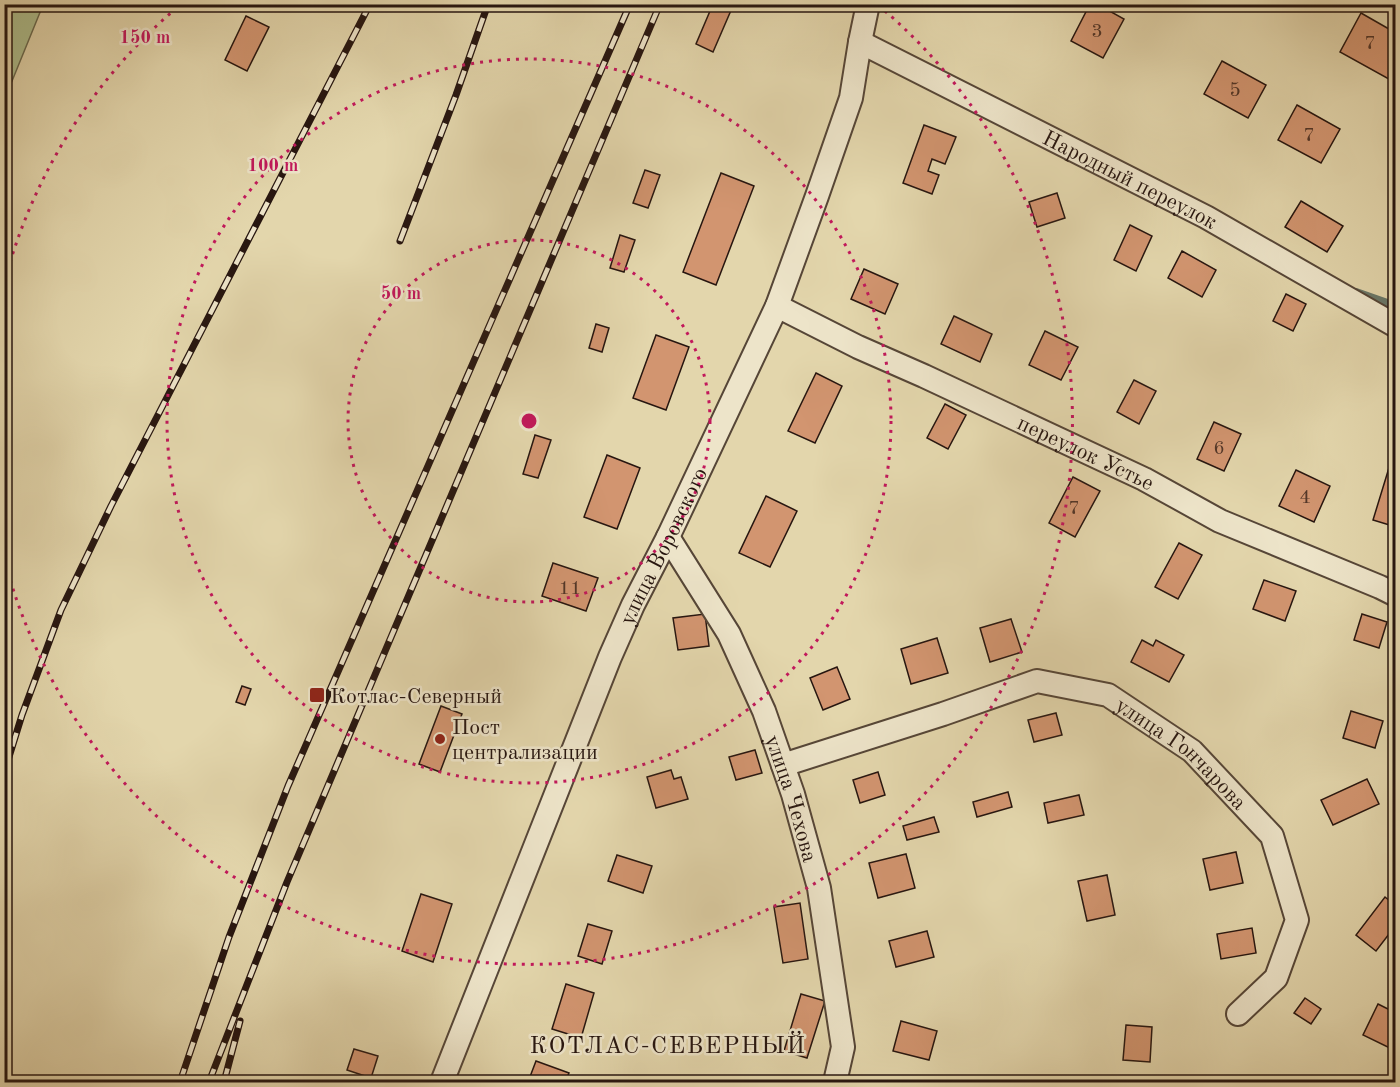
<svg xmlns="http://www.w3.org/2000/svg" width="1400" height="1087" viewBox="0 0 1400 1087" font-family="'Old Standard TT',serif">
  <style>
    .green { fill: #aebf8e; stroke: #6a6a4f; stroke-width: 1.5 }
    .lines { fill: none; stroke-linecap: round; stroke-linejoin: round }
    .stream { stroke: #6a7869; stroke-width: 8 }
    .building { fill: #d29570; stroke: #271610; stroke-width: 1.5 }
    .street-casing { stroke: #564637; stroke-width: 26 }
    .street { stroke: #ede4c9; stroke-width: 22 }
    .rail-casing { stroke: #271610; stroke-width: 7 }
    .rail { stroke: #ede4c9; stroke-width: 4.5; stroke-dasharray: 14; stroke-linecap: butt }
    .ring { fill: none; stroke: #c2185b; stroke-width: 3; stroke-dasharray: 3 6 }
    .poi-dot { fill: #8f2418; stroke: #ede4c9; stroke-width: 2 }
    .labels { text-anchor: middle; stroke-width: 5; stroke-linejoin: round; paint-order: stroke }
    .number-label { font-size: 20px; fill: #523628 }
    .street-label { font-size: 22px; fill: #271610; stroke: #ede4c9 }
    .poi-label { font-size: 22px; fill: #271610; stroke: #ede4c9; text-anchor: start }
    .neighbourhood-label { font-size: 24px; letter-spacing: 1.5px; fill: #271610; stroke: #ede4c9 }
    .centre { fill: #c2185b; stroke: #ede4c9; stroke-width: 3 }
    .ring-label { font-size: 18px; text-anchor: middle; font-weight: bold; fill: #c2185b; stroke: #ede4c9; stroke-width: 5; stroke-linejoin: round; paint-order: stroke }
  </style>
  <rect width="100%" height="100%" fill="#e3d6ac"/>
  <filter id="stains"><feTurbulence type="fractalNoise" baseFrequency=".00333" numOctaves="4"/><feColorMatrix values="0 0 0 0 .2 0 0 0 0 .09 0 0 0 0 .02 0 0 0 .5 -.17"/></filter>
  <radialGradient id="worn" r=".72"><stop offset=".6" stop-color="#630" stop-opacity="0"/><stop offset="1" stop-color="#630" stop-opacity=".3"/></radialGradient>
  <!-- green -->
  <path class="green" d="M5,4L43,5L10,86L5,95Z"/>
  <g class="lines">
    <!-- stream -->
    <path class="stream" d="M1356,292L1396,306"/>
  </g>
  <!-- building -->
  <g class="building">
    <path d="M713,4H725L732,8L713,52L696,44Z"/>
    <path d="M1090,4H1097L1124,19L1103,58L1071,41Z"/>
    <path d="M1361,13L1396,33V83L1340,52Z"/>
    <path d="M246,16L269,27L247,71L225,60Z"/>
    <path d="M1222,61L1266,85L1248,118L1204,94Z"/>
    <path d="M1297,105L1340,129L1321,163L1278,140Z"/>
    <path d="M924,125L956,137L945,164L932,159L928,171L939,175L932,194L903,183Z"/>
    <path d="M645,170L660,175L648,208L633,203Z"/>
    <path d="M721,173L754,186L716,285L683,272Z"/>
    <path d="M1057,193L1065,218L1037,227L1029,202Z"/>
    <path d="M1301,201L1343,226L1327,252L1285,227Z"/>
    <path d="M1130,225L1152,236L1136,271L1114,260Z"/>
    <path d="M620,235L635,240L624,272L610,268Z"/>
    <path d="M1182,251L1216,270L1202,297L1168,278Z"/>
    <path d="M864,269L898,284L885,314L851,299Z"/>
    <path d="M1286,294L1306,304L1293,331L1273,321Z"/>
    <path d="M954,316L992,334L980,362L941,344Z"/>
    <path d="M596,324L609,328L602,352L589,348Z"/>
    <path d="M1045,331L1078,347L1061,380L1029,365Z"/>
    <path d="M656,335L689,347L666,410L633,398Z"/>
    <path d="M816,373L842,386L815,443L788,431Z"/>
    <path d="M1134,380L1156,391L1139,424L1117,412Z"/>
    <path d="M945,404L966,415L948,449L927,438Z"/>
    <path d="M1214,422L1241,434L1224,471L1197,459Z"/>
    <path d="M535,435L551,440L538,478L523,474Z"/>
    <path d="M607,455L640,468L617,529L584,517Z"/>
    <path d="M1392,458L1396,459V527L1373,520Z"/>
    <path d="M1296,470L1330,486L1314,522L1279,506Z"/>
    <path d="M1073,477L1100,491L1075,537L1049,523Z"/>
    <path d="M766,496L797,511L770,567L739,553Z"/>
    <path d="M1179,543L1202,555L1178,599L1155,587Z"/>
    <path d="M553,563L598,578L586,611L542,596Z"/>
    <path d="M1264,580L1296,591L1285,621L1253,609Z"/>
    <path d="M705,614L709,646L678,650L673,618Z"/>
    <path d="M1362,614L1387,622L1379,648L1354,640Z"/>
    <path d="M1011,619L1022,652L990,662L980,628Z"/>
    <path d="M937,638L948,673L911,684L901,649Z"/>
    <path d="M1142,640L1153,646L1156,640L1184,655L1169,682L1131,662Z"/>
    <path d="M837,667L850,699L823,710L810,678Z"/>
    <path d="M242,686L251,689L245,705L236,702Z"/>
    <path d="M441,706L462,714L440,772L419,764Z"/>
    <path d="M1351,711L1383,721L1375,748L1343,738Z"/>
    <path d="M1056,713L1062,735L1034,742L1028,720Z"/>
    <path d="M755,750L762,773L736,780L729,757Z"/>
    <path d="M671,770L674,779L681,777L688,799L656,808L647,777Z"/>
    <path d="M878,772L885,795L860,803L853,780Z"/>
    <path d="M1367,779L1379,804L1333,825L1321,800Z"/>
    <path d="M1008,792L1012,807L977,817L973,802Z"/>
    <path d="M1079,795L1084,815L1048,823L1044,803Z"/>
    <path d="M934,817L939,832L907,840L903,826Z"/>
    <path d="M1236,852L1243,883L1210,890L1203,859Z"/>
    <path d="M906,854L915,888L878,898L869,863Z"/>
    <path d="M617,855L652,866L643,893L608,881Z"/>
    <path d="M1107,875L1115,915L1087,921L1078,881Z"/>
    <path d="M421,894L452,904L433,962L402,951Z"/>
    <path d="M1385,897L1396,906V925L1376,951L1356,935Z"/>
    <path d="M800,903L808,959L783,963L774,907Z"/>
    <path d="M588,924L612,931L602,964L578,956Z"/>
    <path d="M1252,928L1256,953L1221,959L1217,934Z"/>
    <path d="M927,931L934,957L896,967L889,941Z"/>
    <path d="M566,984L594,993L581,1038L552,1029Z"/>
    <path d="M801,994L825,1001L807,1058L784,1051Z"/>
    <path d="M1305,998L1321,1009L1311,1024L1294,1013Z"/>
    <path d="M1378,1004L1396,1013V1051L1363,1035Z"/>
    <path d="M901,1021L937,1031L929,1060L893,1051Z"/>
    <path d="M1126,1025L1152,1027L1150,1062L1123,1060Z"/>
    <path d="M354,1049L378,1056L371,1078L347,1070Z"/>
    <path d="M536,1061L569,1073L565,1082H528Z"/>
  </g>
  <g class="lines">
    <!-- street casing -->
    <g class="street-casing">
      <g id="street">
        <path id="s1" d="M860,42L1206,217L1396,326"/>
        <path id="s2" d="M777,306L858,347L924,376L1144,479L1220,521L1380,587L1396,595"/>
        <path id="s3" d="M668,537L729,634L764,711L793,794L819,888L843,1047L835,1082"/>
        <path id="s4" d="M783,765L943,714L1037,681L1108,695L1192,751L1272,836L1297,920L1276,978L1238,1014"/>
        <path id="s5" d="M442,1082L610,657L633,605L668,537L777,306L817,196L851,98L860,42L868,4"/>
      </g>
    </g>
    <!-- street -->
    <use href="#street" class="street"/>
    <!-- rail casing -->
    <g class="rail-casing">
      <g id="rail">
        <path d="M400,241L456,95L488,4"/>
        <path d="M4,773L22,715L61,610L111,506L370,4"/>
        <path d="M180,1082L229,937L288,786L630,4"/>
        <path d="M209,1082L287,882L660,4"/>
        <path d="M224,1082L240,1021"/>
      </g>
    </g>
    <!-- rail -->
    <use href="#rail" class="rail"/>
  </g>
  <!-- distance rings -->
  <g class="ring">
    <circle cx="529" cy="421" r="181"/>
    <circle cx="529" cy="421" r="362"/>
    <path d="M5 280A543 543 0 0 1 180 5M878 5A543 543 0 1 1 5 562"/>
  </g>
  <!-- markers -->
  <g class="poi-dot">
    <rect x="309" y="687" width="16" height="16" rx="3"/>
    <circle cx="440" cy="739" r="6"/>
  </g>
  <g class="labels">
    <!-- number labels -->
    <g class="number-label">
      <text x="1097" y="37">3</text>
      <text x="1370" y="49">7</text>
      <text x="1235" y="96">5</text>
      <text x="1309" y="141">7</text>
      <text x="1219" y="454">6</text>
      <text x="1305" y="503">4</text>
      <text x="1074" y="514">7</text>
      <text x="570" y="594">11</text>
    </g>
    <!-- street labels -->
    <g class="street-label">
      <text dy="8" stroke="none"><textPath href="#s1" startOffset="303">Народный переулок</textPath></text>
      <text dy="8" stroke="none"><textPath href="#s2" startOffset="342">переулок Устье</textPath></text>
      <text dy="8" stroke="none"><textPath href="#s5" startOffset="580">улица Воровского</textPath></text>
      <text dy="8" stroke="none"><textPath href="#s4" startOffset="434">улица Гончарова</textPath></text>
      <text dy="8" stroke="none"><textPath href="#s3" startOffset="291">улица Чехова</textPath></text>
    </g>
    <!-- poi labels -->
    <g class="poi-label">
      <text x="330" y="703">Котлас-Северный</text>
      <text x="452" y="734">Пост<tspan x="452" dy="25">централизации</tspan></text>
    </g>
    <!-- neighbourhood labels -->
    <g class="neighbourhood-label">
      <text x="668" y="1053">КОТЛАС-СЕВЕРНЫЙ</text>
    </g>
  </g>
  <circle cx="529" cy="421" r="9" class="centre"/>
  <g class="ring-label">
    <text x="145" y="43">150 m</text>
    <text x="273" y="171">100 m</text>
    <text x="401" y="299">50 m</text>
  </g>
  <!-- margin -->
  <rect width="1400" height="1087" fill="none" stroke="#e3d6ac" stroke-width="24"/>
  <rect x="6" y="6" width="1388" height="1075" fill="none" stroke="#271610" stroke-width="3"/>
  <rect x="12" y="12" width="1376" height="1063" fill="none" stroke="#271610" stroke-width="1.5"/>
  <rect width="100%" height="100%" filter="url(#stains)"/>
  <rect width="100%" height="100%" fill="url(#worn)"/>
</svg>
